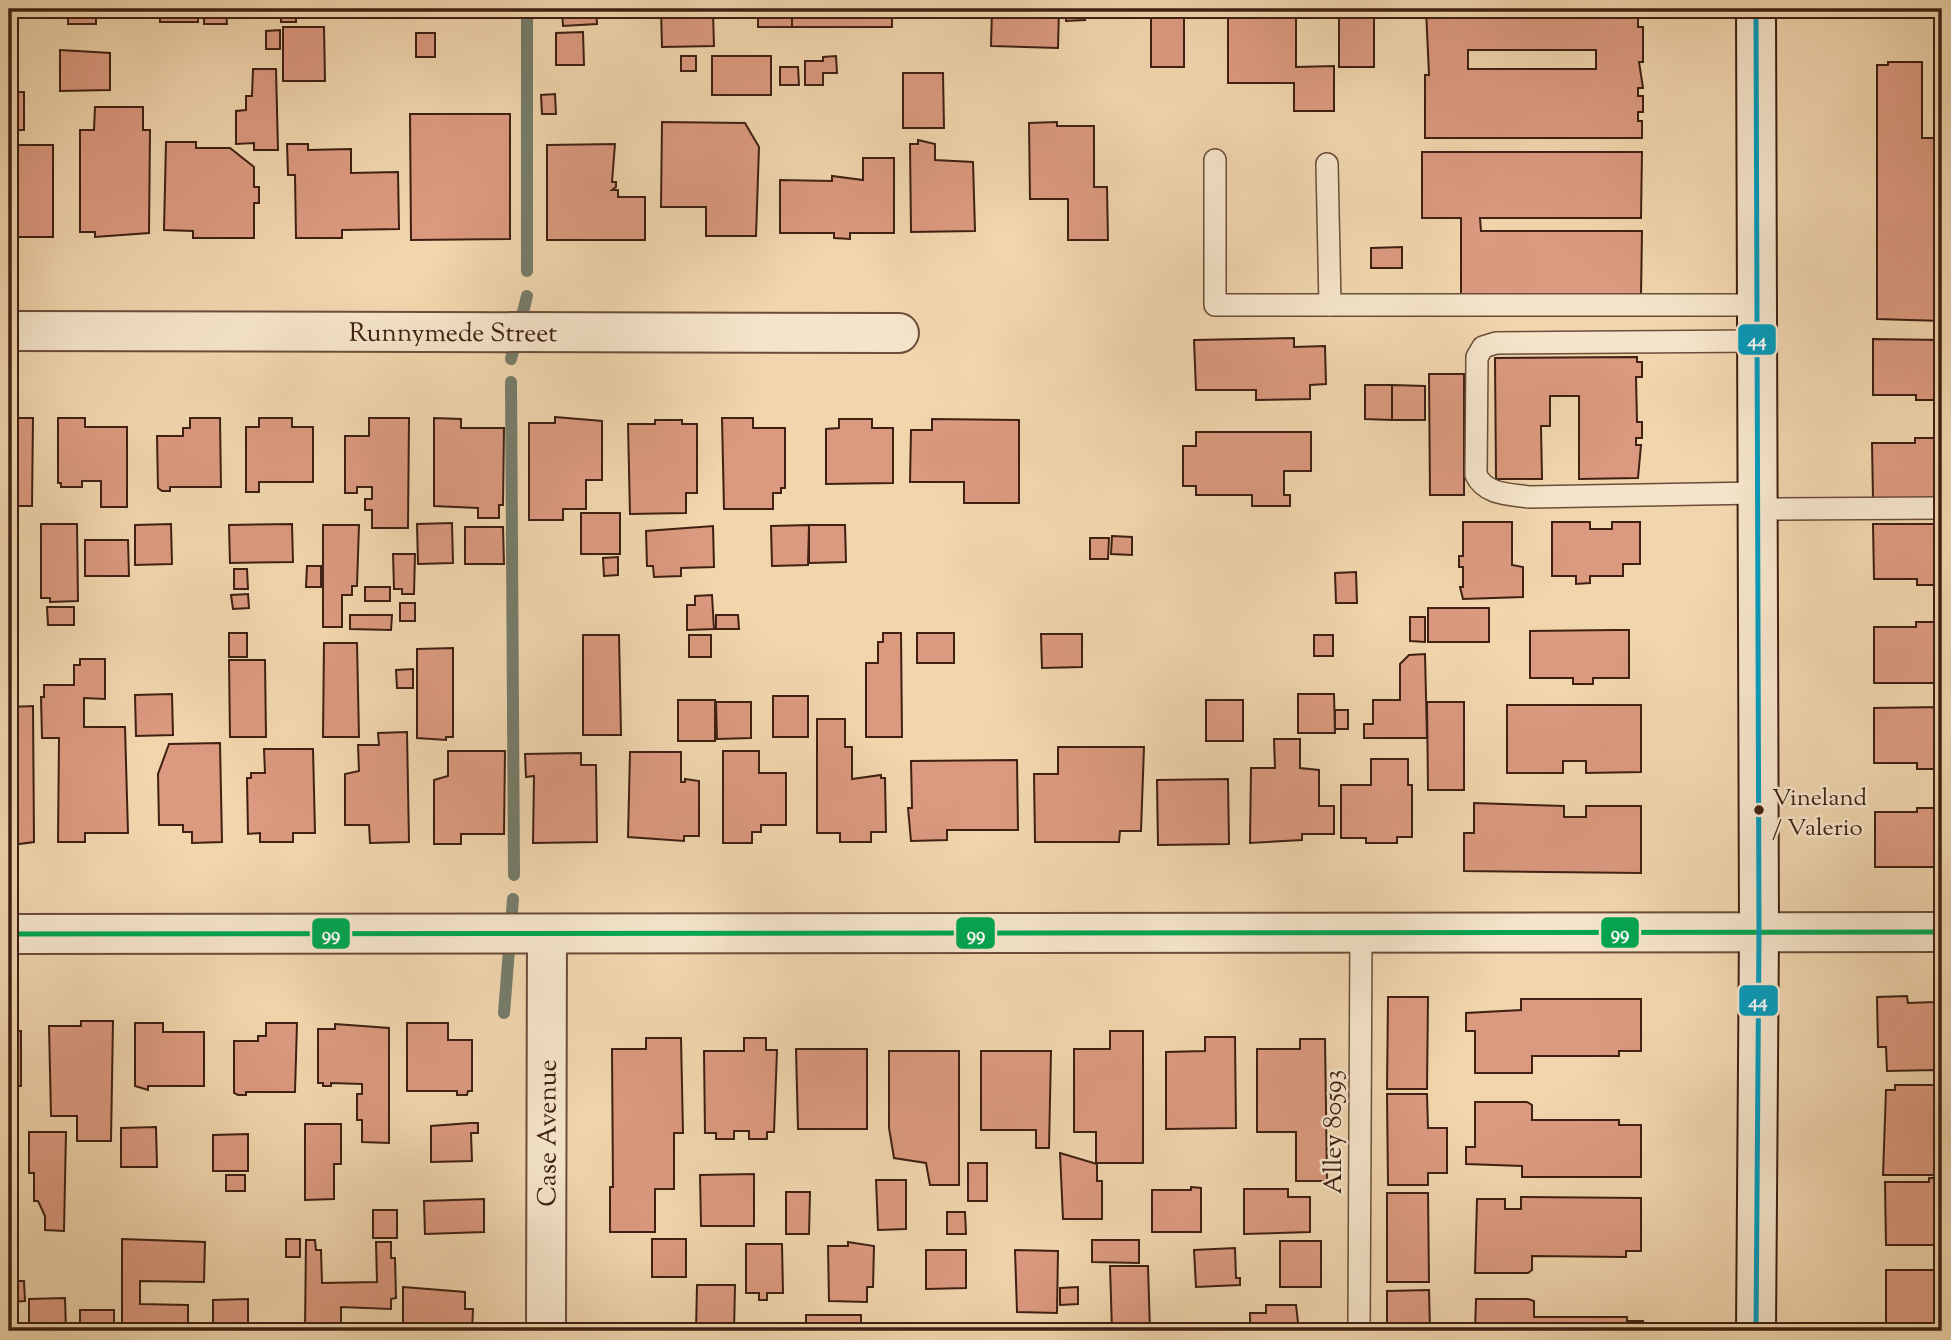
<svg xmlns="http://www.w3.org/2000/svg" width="1951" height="1340" viewBox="0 0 1951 1340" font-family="'Sorts Mill Goudy',serif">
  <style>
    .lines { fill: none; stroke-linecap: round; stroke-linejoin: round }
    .stream { stroke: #767c6a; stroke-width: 12 }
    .building { fill: #db997f; stroke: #3f2012; stroke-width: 2; fill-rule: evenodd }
    .lane-casing { stroke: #6b4d39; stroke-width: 24 }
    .street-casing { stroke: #6b4d39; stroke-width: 42 }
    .secondary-casing { stroke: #3f2012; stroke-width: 42 }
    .lane { stroke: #f5e4ca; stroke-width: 21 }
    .street { stroke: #f5e4ca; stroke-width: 38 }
    .secondary { stroke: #f5e4ca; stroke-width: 38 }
    .bus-1-casing { stroke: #f5e4ca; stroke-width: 10 }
    .bus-2-casing { stroke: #f5e4ca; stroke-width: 10 }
    .bus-1 { stroke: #00a651; stroke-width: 5 }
    .bus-2 { stroke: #069bbb; stroke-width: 5 }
    .bus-dot { fill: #3f2012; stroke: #f5e4ca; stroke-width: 2.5 }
    .labels { text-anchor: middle; stroke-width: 5; stroke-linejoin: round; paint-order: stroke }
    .bus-label { font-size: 24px; fill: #3f2012; stroke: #f5e4ca; text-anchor: start }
    .street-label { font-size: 26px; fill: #3f2012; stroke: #f5e4ca }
    .line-badge { stroke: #f5e4ca; stroke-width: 2.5 }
    .badge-label { font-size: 19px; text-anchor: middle; font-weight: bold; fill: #fff }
  </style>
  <rect width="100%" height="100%" fill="#f0d5ad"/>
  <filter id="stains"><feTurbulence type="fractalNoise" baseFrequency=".00286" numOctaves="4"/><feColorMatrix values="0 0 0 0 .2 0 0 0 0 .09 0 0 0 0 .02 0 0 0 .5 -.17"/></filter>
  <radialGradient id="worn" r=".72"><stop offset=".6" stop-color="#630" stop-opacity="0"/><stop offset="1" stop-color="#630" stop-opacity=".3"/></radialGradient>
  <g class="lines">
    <!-- stream -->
    <g class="stream">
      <path d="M527,271V9"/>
      <path d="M511,359L527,296"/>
      <path d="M511,382L514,875"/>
      <path d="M504,1013L513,899"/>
    </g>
  </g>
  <!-- building -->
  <g class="building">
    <rect x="68" y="9" width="28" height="15"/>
    <rect x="160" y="9" width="38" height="13"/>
    <path d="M204,9H226L227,24H204Z"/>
    <rect x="281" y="9" width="15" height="13"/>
    <path d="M562,9H596L597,24L563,26Z"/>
    <path d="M661,9H682V13L713,12L714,46L662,47Z"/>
    <rect x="758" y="9" width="34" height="18"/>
    <rect x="792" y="9" width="100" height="18"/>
    <path d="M943,9H985V18L943,14Z"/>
    <path d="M992,9H1059L1058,48L991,46Z"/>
    <path d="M1066,9H1103V14L1084,15L1085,20L1066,21Z"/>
    <rect x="1151" y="9" width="33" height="58"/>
    <path d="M1228,9H1296V67L1334,66V111H1294V83H1228Z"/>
    <rect x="1339" y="9" width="35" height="58"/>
    <path d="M1426,9H1638V27H1643V62H1639L1643,88H1638V96H1643V112H1638V121H1642V138H1425V75H1429ZM1468,50H1596V69H1468Z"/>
    <path d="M283,27H324L325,81H283Z"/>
    <path d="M9,29H13V92H24V130H9Z"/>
    <path d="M280,30V49H266V31Z"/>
    <path d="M583,32L584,65H556V33Z"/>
    <rect x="416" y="33" width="19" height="24"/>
    <path d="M60,50L110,53V90L60,91Z"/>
    <rect x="681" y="56" width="15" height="15"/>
    <rect x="712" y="56" width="59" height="39"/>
    <path d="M836,56L837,73H823V85H805V61H823V57Z"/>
    <path d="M1888,62H1922V138H1942V180H1938L1942,321L1877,319V65H1888Z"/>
    <path d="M780,67H798L799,85H780Z"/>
    <path d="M253,69H276L278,150H254V143L236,144V111L246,110V96H252Z"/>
    <path d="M903,73H943L944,128H903Z"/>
    <path d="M555,94L556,114H542L541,95Z"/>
    <path d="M95,107H143V130H150L149,233L95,237V232H80V130H94Z"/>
    <path d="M410,114H510V239L411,240Z"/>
    <path d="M662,122L745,123L759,147L756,236H706V207H661Z"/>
    <path d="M1057,122V126H1094V187H1107L1108,240H1068V199H1030L1029,123Z"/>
    <path d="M918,140L935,144V160L973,162L975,231L911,232L910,144H918Z"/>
    <path d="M166,142H196V148H230L254,167V187H259V203H254V238H193V231L164,230Z"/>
    <path d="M287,144H308V150L351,149V173L398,172L399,229L342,230V238H296L295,175H288Z"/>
    <path d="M615,144L612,182H616V187L612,190H618V197H645V240H547V145Z"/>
    <rect x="9" y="145" width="44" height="92"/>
    <path d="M1422,152H1642L1641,218H1480L1481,231H1642L1641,296H1461V218H1422Z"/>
    <path d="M863,158H894V233H850V239L834,238V233H780V180L832,181V176L863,180Z"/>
    <path d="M1402,247V268H1371V248Z"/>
    <path d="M1294,338V347L1325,346L1326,384L1310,385V399L1256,400V390H1196L1194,340Z"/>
    <path d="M1873,339L1942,340V400H1916V395H1873Z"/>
    <path d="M1637,357V362H1642V377H1636L1637,422H1642V438H1636V445H1641L1638,478L1579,479V396H1550V426H1541L1542,479H1496L1495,358Z"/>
    <path d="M1429,374H1464V495H1430Z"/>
    <path d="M1365,385H1392V420L1365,419Z"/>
    <path d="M1392,385L1425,386V420H1392Z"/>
    <path d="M555,417L602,421V480H586V509H563V520H529V423H555Z"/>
    <path d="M9,418H33L32,506H9Z"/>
    <path d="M58,418H85V427H127V507H101V481H82V487H61V483H58Z"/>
    <path d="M190,418H220L221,487H170V491H162L158,488L157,436H183V428H190Z"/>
    <path d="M259,418H292V427H313V482H259V492H246V427H259Z"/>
    <path d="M369,418H409L408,528H372V510H365V499H372V487H357V493H345V436H369Z"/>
    <path d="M434,418L461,419V428H504L503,505H499V518H478V508L434,506Z"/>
    <path d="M722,418H753V428H785V488H781V493H773V509H724Z"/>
    <path d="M839,419H872V428H893V483L826,484V429L839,428Z"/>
    <path d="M932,419L1019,420V503H964V482H910L911,430H932Z"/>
    <path d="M655,420H682V424H697V493H686V513L630,514L628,424H655Z"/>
    <path d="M1196,432H1311V471H1284V495H1290V506H1252V495H1196V486H1183V446H1196Z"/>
    <path d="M1915,438H1942V498L1873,499L1872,443H1915Z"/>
    <rect x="581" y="513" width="39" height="41"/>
    <path d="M1463,522H1512V565L1523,567V597L1463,599L1460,587H1463V567H1459V556H1463Z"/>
    <path d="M1552,522H1590V529H1612V522H1640V564H1623V576H1590V583L1576,584V576H1552Z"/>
    <path d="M452,523L453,563L418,564L417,524Z"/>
    <path d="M41,524H77L78,601L50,602V598H41Z"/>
    <path d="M171,524L172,564L135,565V525Z"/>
    <path d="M292,524L293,562L230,563L229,525Z"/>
    <path d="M1873,524H1942V585H1917V579H1874Z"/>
    <path d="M323,525H359L357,586H352V595H342V627H323Z"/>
    <path d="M809,525H845L846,562L809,563Z"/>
    <path d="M809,525L808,565L772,566L771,526Z"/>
    <path d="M713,526L714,567L681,568V576L654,577L653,566H647L646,531Z"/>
    <path d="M465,527H503L504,564H465Z"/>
    <path d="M1112,536L1132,537V555L1111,554Z"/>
    <path d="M1090,538H1109L1108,559H1090Z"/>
    <path d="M85,540H128L129,576H85Z"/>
    <path d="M393,554H415L414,594H402V589H394Z"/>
    <path d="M618,557V575L604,576L603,558Z"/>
    <path d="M307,566H321V587H306Z"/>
    <path d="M234,569H247L248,589H234Z"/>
    <path d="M1356,572L1357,603H1336L1335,573Z"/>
    <rect x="365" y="587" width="25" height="14"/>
    <path d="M248,594L249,608L233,609L231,595Z"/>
    <path d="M712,595L714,629L687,630V605H695V596Z"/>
    <rect x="400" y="603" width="15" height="18"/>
    <path d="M47,607H74V625H48Z"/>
    <rect x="1428" y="608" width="61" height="34"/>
    <path d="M350,615H392L391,630L350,629Z"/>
    <path d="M716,615H738L739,629H716Z"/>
    <path d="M1410,617H1425V642L1410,641Z"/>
    <path d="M1916,622H1942V683H1874V627H1916Z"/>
    <path d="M1614,630H1629V678H1593V684H1573V678H1530V631Z"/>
    <rect x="229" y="633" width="18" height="24"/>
    <path d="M883,633H901L902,737H866V663H878V642H883Z"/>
    <rect x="917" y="633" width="37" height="30"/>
    <path d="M1041,634H1082V667L1042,668Z"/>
    <path d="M583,635H619L621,735H583Z"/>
    <rect x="689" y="635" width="22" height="22"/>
    <rect x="1314" y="635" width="19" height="21"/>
    <path d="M324,643H357L359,737H323Z"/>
    <path d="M453,648V737H446V740L417,738V649Z"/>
    <path d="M1425,654L1427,738H1364V724H1373V700H1400V664L1409,655Z"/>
    <path d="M80,659H105V699L84,698V727H125L128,833H85V842H58L59,738H42L41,697H44V685H74V665H80Z"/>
    <path d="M229,660H265L266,737H230Z"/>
    <path d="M413,669V688H397L396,670Z"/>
    <path d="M172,694L173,735L136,736L135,695Z"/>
    <path d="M1298,694H1334L1335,733H1298Z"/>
    <rect x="773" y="696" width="35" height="41"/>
    <rect x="678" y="700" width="37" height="41"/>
    <rect x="1206" y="700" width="37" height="41"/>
    <path d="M716,702H751V738L717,739Z"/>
    <path d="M1427,702H1464V790H1428Z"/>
    <path d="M1507,705H1641V772L1586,773V761H1563V773H1507Z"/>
    <path d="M33,706L34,842L11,845L9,707Z"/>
    <path d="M1942,707V769H1917V763H1874V708Z"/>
    <rect x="1335" y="710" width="13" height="19"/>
    <path d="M817,719H845V747H852V779L881,775V778H885L886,832H871V842H840V833H817Z"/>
    <path d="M407,732L409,842L370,843L369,825H345V774L359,771L358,745H379L378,733Z"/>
    <path d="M1274,739H1300V768L1319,770V806H1334V834H1302V840L1250,843L1251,768H1275Z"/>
    <path d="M220,743L222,842L192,843V832H183V825H159L158,774L169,744Z"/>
    <path d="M1058,747H1144L1141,831H1120L1119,842H1035L1034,774H1058Z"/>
    <path d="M264,749H313L315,833H293V842H260V833L248,834L247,778H251V773H265Z"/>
    <path d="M448,751H505L504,834H461V844H434V780L448,776Z"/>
    <path d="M723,751H759V773H786V825H761V832H752V843H723Z"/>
    <path d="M630,752H681V782H685V779L699,781V836H684V841L628,837Z"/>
    <path d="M581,753V765H596L597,842L533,843L534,776L526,777L525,754Z"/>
    <path d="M1371,759H1408V785H1412V837H1397V843H1366V838H1341V785H1371Z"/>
    <path d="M1017,760L1018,830H947V840L911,841L908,808H912L911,761Z"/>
    <path d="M1228,779L1229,844L1158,845L1157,780Z"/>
    <path d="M1474,803L1564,806V817H1586V806H1641V873L1464,871V833H1474Z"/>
    <path d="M1917,808H1942V867H1875V812H1917Z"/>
    <path d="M1935,995H1942V1073H1936V1070L1887,1071L1886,1047H1878L1877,997L1907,996L1908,1003L1935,1002Z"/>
    <path d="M1388,997H1428L1427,1089H1387Z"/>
    <path d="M1521,999H1641V1051H1619V1056H1532V1073H1475V1031H1466V1013L1521,1010Z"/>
    <path d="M81,1021H113L111,1141H77V1116H51L49,1026H81Z"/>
    <path d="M135,1023H163V1032H204V1086H148V1090L135,1086Z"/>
    <path d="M266,1023H297L295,1092H246V1095H238L234,1093V1041H258V1036H266Z"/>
    <path d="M407,1023H448V1040H472V1091H468L467,1095H457V1091H407Z"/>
    <path d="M335,1024L389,1028V1143L362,1142V1120H357V1094H362V1084L331,1083V1086H323V1083H318V1029H335Z"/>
    <path d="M21,1031V1086H9V1032Z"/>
    <path d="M1110,1031H1143V1163H1096V1132H1074V1049H1110Z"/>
    <path d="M1205,1037H1235L1236,1128L1166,1129V1052L1205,1051Z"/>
    <path d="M646,1038H681L683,1133H674V1189H655V1232H610V1187H613L612,1049H646Z"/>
    <path d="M744,1038H766V1050H777L774,1132H767V1139H749V1131H734V1139H716V1133H705L704,1051H744Z"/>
    <path d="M1300,1039H1325L1327,1181H1296V1132H1257V1049H1300Z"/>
    <path d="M796,1049H867V1129H798Z"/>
    <path d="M889,1051H959V1185H930L926,1163L894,1158L889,1128Z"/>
    <path d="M981,1051H1051L1049,1148H1036V1130H981Z"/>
    <path d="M1895,1085H1942V1175H1883L1886,1090H1895Z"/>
    <path d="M1387,1094H1427L1428,1128H1447V1173H1428V1185H1388Z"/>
    <path d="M1475,1102H1527L1532,1105V1120H1619V1125H1641V1177H1522V1166L1466,1164V1147H1475Z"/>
    <path d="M470,1123H478V1133H471L472,1161L431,1162V1126Z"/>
    <path d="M305,1124H341V1164H334V1199L305,1200Z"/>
    <path d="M156,1127L157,1167H121V1128Z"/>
    <path d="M29,1132H66L64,1231L45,1230V1216L38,1201H34V1173H29Z"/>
    <path d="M248,1134V1171H213V1135Z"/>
    <path d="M1060,1153L1097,1164V1181H1102V1219H1063Z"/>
    <rect x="968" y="1163" width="19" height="38"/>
    <path d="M754,1174V1226H701L700,1175Z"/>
    <rect x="226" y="1175" width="19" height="16"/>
    <path d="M1929,1178H1942V1245H1886L1885,1182H1929Z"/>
    <path d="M876,1180H906V1229L878,1230Z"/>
    <path d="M1191,1187L1201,1188V1232H1152V1190H1191Z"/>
    <path d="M1244,1189H1288V1197H1310V1232L1244,1234Z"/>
    <path d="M786,1192H810L809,1234H786Z"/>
    <path d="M1387,1193H1428L1429,1282H1387Z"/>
    <path d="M1521,1197L1641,1198V1251H1626V1257L1532,1256V1270L1528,1273H1475L1477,1199H1505V1209H1521Z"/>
    <path d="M484,1199V1232L425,1234L424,1201Z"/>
    <rect x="373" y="1210" width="24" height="28"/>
    <path d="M947,1212H965L966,1234H947Z"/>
    <rect x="9" y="1239" width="9" height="14"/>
    <path d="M122,1239L205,1242L204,1282L140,1281V1304L188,1305V1331H122Z"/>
    <rect x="286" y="1239" width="14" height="18"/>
    <rect x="652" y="1239" width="34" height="38"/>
    <path d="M306,1240H315L316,1250H321L322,1283L377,1282L376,1242H391V1258H395L396,1298L391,1299V1309L341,1307V1331H305Z"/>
    <path d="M1092,1240H1139V1263L1092,1262Z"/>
    <rect x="1280" y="1241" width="41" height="46"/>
    <path d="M848,1242L874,1246L873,1287H867V1302L829,1301L828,1246H848Z"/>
    <path d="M746,1244H782L783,1293H767V1300H759V1293H746Z"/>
    <path d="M1235,1248L1236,1278H1240V1285L1196,1287L1194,1250Z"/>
    <path d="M926,1250H966V1288L926,1289Z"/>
    <path d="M1015,1250L1058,1251L1057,1313L1017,1312Z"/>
    <path d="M1110,1266H1148L1150,1331H1112Z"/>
    <path d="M1886,1270H1942V1331H1897V1323H1886Z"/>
    <path d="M9,1281H24L25,1301L9,1302Z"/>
    <path d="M697,1285H735L734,1331H696Z"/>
    <path d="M403,1287L465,1292V1309H473L472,1331H403Z"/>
    <path d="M1078,1287V1304L1060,1305V1288Z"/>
    <path d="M1429,1290L1430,1331H1387V1291Z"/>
    <path d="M65,1298L66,1331H29V1299Z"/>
    <path d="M248,1299V1331H213V1300Z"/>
    <path d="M1476,1299H1528L1534,1301V1317H1627V1321H1643V1331H1475Z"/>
    <path d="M1266,1305H1296L1299,1331H1250V1313H1266Z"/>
    <rect x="80" y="1310" width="34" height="21"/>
    <rect x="806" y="1315" width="55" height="16"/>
    <rect x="1158" y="1327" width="27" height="4"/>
  </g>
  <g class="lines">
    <!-- lane casing -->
    <g class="lane-casing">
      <g id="lane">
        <path d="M1215,160V305H1757"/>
        <path d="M1327,164L1330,305"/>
        <path d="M1757,493L1529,497C1509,494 1486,495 1476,475L1477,357L1483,347L1496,343L1757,341"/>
        <path d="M1757,509L1942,508"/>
        <path d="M1359,1331L1361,933"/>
      </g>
    </g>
    <!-- street casing -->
    <g class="street-casing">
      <g id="street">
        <path id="s1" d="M9,331L899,333"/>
        <path d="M9,934L1942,932"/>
        <path id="s2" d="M546,1331L547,934"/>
      </g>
    </g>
    <!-- secondary casing -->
    <g class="secondary-casing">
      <path id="secondary" d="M1756,1331L1759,931L1756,9"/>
    </g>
    <!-- lane -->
    <use href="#lane" class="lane"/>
    <!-- street -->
    <use href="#street" class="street"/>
    <!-- secondary -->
    <use href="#secondary" class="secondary"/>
    <!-- bus-1 casing -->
    <g class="bus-1-casing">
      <path id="bus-1" d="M9,934L1942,932"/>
    </g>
    <!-- bus-2 casing -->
    <g class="bus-2-casing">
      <path id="bus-2" d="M1756,1331L1759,931L1756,9"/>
    </g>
    <!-- bus-1 -->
    <use href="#bus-1" class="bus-1"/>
    <!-- bus-2 -->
    <use href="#bus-2" class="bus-2"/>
  </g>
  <!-- markers -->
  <circle class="bus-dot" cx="1759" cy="810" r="6"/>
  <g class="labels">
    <!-- bus labels -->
    <g class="bus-label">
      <text x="1772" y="805">Vineland<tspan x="1772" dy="30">/ Valerio</tspan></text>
    </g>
    <!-- street labels -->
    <g class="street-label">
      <text dy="9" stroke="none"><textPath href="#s1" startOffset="444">Runnymede Street</textPath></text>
      <text transform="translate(1332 1132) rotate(-90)" y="9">Alley 80593</text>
      <text dy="9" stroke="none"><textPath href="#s2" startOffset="198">Case Avenue</textPath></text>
    </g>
  </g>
  <g class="line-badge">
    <rect x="1737" y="323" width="40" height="33" rx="7" fill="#069bbb"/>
    <rect x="1600" y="916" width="40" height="33" rx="7" fill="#00a651"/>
    <rect x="955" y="916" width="41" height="34" rx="7" fill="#00a651"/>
    <rect x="311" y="917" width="40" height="33" rx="7" fill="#00a651"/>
    <rect x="1738" y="984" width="41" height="33" rx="7" fill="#069bbb"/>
  </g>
  <g class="badge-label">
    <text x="1757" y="346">44</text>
    <text x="1620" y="939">99</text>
    <text x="976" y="940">99</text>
    <text x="331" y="940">99</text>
    <text x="1758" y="1007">44</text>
  </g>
  <!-- margin -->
  <rect width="1951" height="1340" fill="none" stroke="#f0d5ad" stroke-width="35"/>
  <rect x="10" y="10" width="1930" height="1319" fill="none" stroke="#3f2012" stroke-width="3.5"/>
  <rect x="18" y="18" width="1916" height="1305" fill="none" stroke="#3f2012" stroke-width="2"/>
  <rect width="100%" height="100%" filter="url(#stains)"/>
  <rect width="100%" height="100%" fill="url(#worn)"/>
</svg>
